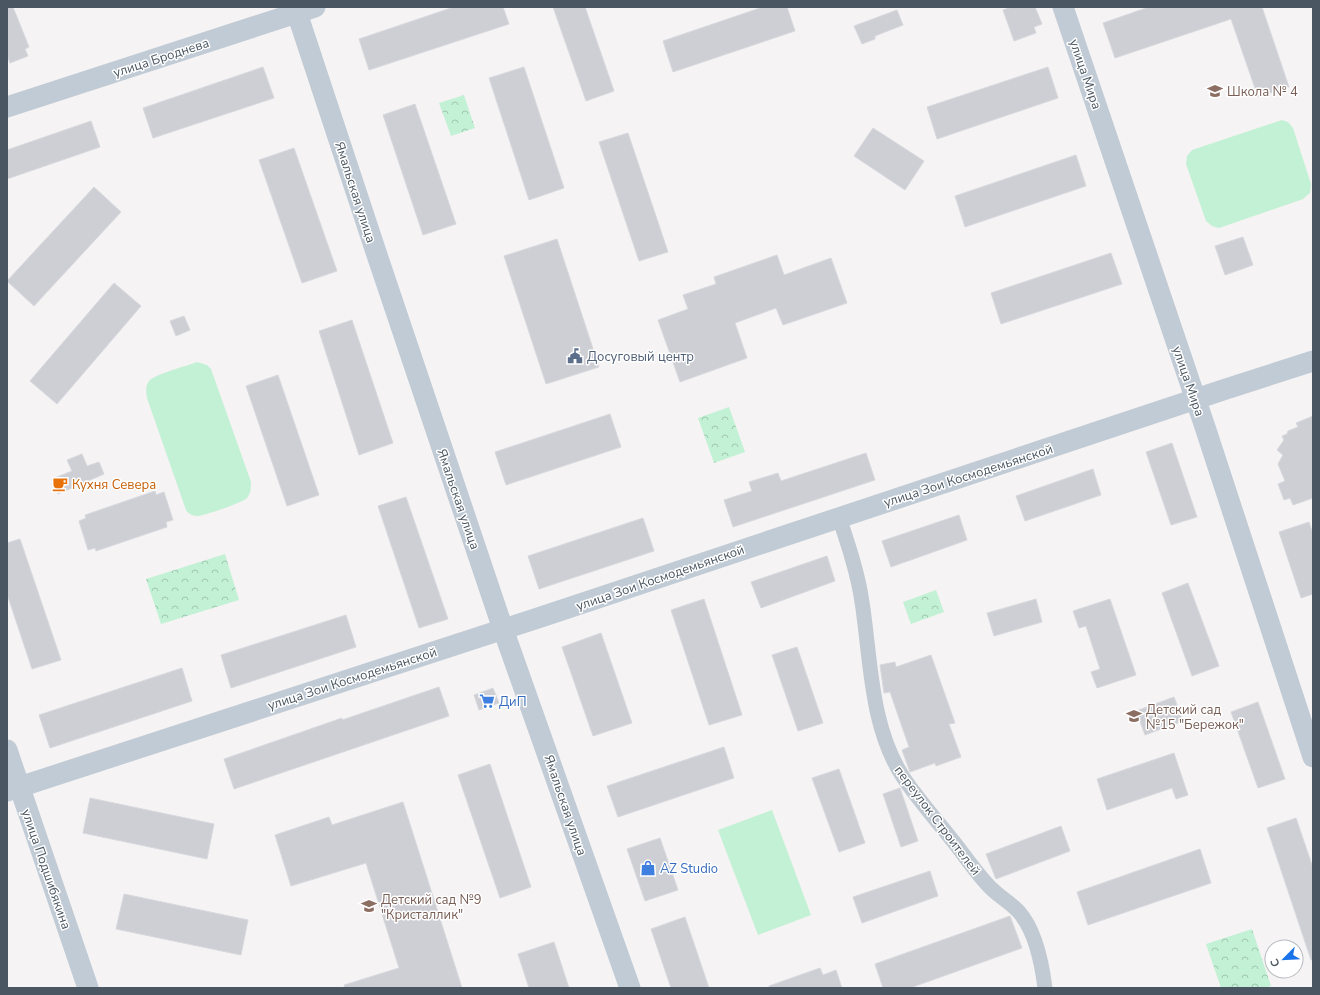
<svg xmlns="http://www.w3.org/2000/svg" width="1320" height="995" viewBox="0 0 1320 995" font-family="'Nunito Sans',sans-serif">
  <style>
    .park { fill: url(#park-crowns) }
    .garden { fill: #c3f1d5 }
    .building { fill: #cdcfd5; stroke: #d7d9de }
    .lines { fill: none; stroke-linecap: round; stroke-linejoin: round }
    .street { stroke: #c1cad2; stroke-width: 15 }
    .secondary { stroke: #c1cbd6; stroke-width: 21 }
    .labels { text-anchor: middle; stroke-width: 3; stroke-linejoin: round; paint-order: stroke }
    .street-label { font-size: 13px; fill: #4a5661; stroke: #fff }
    .education-label { font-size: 13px; fill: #785e54; stroke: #fff; text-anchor: start }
    .service-label { font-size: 13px; fill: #4e5e75; stroke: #fff; text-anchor: start }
    .food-label { font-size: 13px; fill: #c56008; stroke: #fff; text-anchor: start }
    .shop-label { font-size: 13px; fill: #366cbe; stroke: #fff; text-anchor: start }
  </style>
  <defs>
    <pattern id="park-crowns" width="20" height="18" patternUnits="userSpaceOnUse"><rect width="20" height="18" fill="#c3f1d5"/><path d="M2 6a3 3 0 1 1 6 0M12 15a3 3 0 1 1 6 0" fill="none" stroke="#a0c6b0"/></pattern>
  </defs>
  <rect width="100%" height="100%" fill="#f5f3f3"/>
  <!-- park -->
  <g class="park">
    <path d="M464,95L475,128L451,136L439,103Z"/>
    <path d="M729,407L745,452L714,463L698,418Z"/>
    <path d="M225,554L239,600L161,624L146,579Z"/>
    <path d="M936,590L944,612L911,624L903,602Z"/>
    <path d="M1252,929L1271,986L1265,988H1221L1206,944Z"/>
  </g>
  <!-- garden -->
  <g class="garden">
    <path d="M1282,120L1288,122L1293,128L1311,184L1310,193L1303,199L1219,228L1212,226L1206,221L1186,164L1187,156L1192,150Z"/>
    <path d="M197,362L207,365L211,369L251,482C251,488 251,493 247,498C242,503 208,514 199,516C194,516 189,515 186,510L147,398C146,391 145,385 150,380C156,374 187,366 197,362Z"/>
    <path d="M772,810L811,915L758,935L718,830Z"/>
  </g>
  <!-- building -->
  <g class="building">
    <path d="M7,7H13L29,47L25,49L28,56L10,63L7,55Z"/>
    <path d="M454,7H503L509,24L369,70L359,39Z"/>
    <path d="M553,7H585L614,91L586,101Z"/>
    <path d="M763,7H787L795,31L673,72L663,41Z"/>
    <path d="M1012,7H1035L1042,24L1034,27L1036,33L1014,41L1003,10Z"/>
    <path d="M1149,7H1262L1289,87L1258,97L1231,19L1115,58L1103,23Z"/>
    <path d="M897,10L903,25L875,36V39L862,44L854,26Z"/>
    <path d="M263,67L274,98L153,138L143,108Z"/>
    <path d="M524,67L564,188L529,200L489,78Z"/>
    <path d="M1048,67L1058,98L937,139L927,107Z"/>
    <path d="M415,104L456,224L423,235L383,115Z"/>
    <path d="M91,121L100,147L7,179V150Z"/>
    <path d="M873,128L924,161L905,190L854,156Z"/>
    <path d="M628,133L668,252L639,261L599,142Z"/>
    <path d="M294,148L337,271L302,283L259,160Z"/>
    <path d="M1076,155L1086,186L965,227L955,196Z"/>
    <path d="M94,187L121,212L34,306L7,281Z"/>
    <path d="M1243,237L1253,265L1225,275L1215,246Z"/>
    <path d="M557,239L599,367L546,384L504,256Z"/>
    <path d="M1111,253L1122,284L1001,324L991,293Z"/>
    <path d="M777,255L784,275L831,258L847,303L783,325L776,308L735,323L747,358L680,382L658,320L688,309L683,295L716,284L714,277Z"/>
    <path d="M114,283L141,306L57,404L30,381Z"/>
    <path d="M184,316L190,330L176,336L170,321Z"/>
    <path d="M352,320L393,443L359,455L319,331Z"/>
    <path d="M278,375L319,495L287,506L246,386Z"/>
    <path d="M610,414L621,447L506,485L495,452Z"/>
    <path d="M1313,416V498L1293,505L1290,498L1284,500L1278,484L1285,481L1278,464L1283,455L1277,450L1284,440L1282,436L1287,434L1288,431L1298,427L1296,423Z"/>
    <path d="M1172,443L1197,517L1171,525L1146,452Z"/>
    <path d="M866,453L875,480L733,527L724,500L752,491L749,482L778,473L781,481Z"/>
    <path d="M82,454L87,466L99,462L104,474L58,494L52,479L72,471L67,460Z"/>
    <path d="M1093,469L1101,495L1025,521L1016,496Z"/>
    <path d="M155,491L156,495L164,492L173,520L166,522L167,527L96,551L95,548L88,550L79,521L86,518L85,515Z"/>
    <path d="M406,497L448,619L419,628L378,506Z"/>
    <path d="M959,515L967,540L891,567L882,541Z"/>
    <path d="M643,518L654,551L539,589L528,556Z"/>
    <path d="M1309,522L1313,534V594L1301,598L1279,532Z"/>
    <path d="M20,539L61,660L32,669L7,594V543Z"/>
    <path d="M827,556L835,581L761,608L751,582Z"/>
    <path d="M1188,583L1219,666L1192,676L1162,593Z"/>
    <path d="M704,599L742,715L709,725L671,610Z"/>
    <path d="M1036,599L1042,622L994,636L987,613Z"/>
    <path d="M1110,599L1136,675L1097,688L1091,672L1100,669L1086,626L1079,628L1073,611Z"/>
    <path d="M346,615L356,647L231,688L221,655Z"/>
    <path d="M601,633L632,723L593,736L562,647Z"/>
    <path d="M797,647L823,723L798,731L772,655Z"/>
    <path d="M931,655L955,723L949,724L961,757L936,766L935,763L910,772L902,750L909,747L890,692L884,693L880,665L895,662L896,667Z"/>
    <path d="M182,668L192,701L50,748L39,715Z"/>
    <path d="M439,687L449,716L234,789L224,759L342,718V720Z"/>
    <path d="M493,688L499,703L479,710L474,695Z"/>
    <path d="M1174,697L1183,721L1145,735L1136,711Z"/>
    <path d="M1258,702L1285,779L1258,788L1231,712Z"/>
    <path d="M724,747L734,778L618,817L607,786Z"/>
    <path d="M1174,753L1188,795L1176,799L1172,788L1107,810L1097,779Z"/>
    <path d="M490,764L531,887L500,898L458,775Z"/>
    <path d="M839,769L865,843L839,852L812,778Z"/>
    <path d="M900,788L918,841L901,847L883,794Z"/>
    <path d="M90,798L214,824L207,859L83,833Z"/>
    <path d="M403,802L462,988H345L344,985L399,968L366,863L291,886L275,835L329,817L332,825Z"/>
    <path d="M1296,818L1313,868V960H1311L1267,828Z"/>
    <path d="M1061,826L1070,851L996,879L986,854Z"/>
    <path d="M660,838L678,890L645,901L627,849Z"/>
    <path d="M1200,849L1211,883L1088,925L1077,892Z"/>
    <path d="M930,871L938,896L862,923L853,897Z"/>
    <path d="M124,894L248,920L241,955L116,929Z"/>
    <path d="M1010,916L1022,948L910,988H883L875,964Z"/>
    <path d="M685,917L709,988H671L651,929Z"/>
    <path d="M554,942L569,988H529L518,954Z"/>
    <path d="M820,968L823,975L836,970L842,988H770L769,986Z"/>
  </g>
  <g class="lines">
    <!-- street -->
    <path class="street" d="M839,517C848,544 858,574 862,602C871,660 870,726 903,777C919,801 939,823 957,846C967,859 976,872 987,884C996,895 1009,901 1019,912C1035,930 1042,964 1045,988"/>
    <!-- secondary -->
    <g class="secondary">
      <path d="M1063,7L1205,427L1313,757"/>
      <path d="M297,13L378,258L503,629L630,988"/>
      <path d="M7,107L315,7"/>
      <path d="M7,750L88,988"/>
      <path d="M7,791L544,616L1226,389L1313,361"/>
    </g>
  </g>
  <!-- icons -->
  <defs>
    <g id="school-bare" transform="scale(1.2)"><path d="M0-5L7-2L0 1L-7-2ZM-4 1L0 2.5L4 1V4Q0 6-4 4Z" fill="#8d6e63" stroke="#fff" stroke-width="2.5" paint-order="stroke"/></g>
    <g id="civic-bare" transform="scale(1.2)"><path d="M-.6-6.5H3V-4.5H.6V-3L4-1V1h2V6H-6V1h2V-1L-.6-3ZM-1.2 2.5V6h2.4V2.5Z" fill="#5c6f8a" stroke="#fff" stroke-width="2.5" paint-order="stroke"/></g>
    <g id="cafe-bare" transform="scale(1.2)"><path d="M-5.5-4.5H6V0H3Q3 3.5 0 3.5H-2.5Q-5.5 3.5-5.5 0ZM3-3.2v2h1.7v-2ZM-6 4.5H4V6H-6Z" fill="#e8710a" stroke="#fff" stroke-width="2.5" paint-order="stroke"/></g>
    <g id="supermarket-bare" transform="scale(1.2)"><path d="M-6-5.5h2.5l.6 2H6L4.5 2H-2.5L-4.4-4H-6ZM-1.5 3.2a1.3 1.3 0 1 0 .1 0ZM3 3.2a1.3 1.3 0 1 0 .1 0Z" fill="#3f7fe0" stroke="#fff" stroke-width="2.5" paint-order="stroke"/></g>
    <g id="shop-bare" transform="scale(1.2)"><path d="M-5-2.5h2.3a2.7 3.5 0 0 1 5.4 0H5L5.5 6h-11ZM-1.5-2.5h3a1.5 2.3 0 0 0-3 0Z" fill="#3f7fe0" stroke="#fff" stroke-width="2.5" paint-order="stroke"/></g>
  </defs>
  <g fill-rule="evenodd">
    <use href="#school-bare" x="1215" y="91"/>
    <use href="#civic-bare" x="575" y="356"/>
    <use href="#cafe-bare" x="60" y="484"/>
    <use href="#supermarket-bare" x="487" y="701"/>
    <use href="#school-bare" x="1134" y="716"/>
    <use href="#shop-bare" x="648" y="868"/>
    <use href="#school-bare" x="369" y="906"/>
  </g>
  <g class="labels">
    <!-- street labels -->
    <g class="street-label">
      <text transform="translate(161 57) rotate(-18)" y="5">улица Броднева</text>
      <text transform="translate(1086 74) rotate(71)" y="5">улица Мира</text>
      <text transform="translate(356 192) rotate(72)" y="5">Ямальская улица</text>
      <text transform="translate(1189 381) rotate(71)" y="5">улица Мира</text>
      <text transform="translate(968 475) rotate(-18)" y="5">улица Зои Космодемьянской</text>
      <text transform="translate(459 499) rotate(71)" y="5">Ямальская улица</text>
      <text transform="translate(660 577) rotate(-19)" y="5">улица Зои Космодемьянской</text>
      <text transform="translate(352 678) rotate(-18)" y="5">улица Зои Космодемьянской</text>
      <text transform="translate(566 805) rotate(71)" y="5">Ямальская улица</text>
      <text transform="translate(938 820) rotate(53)" y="5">переулок Строителей</text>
      <text transform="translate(47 869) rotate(71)" y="5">улица Подшибякина</text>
    </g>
    <!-- education labels -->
    <g class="education-label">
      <text x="1227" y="96">Школа № 4</text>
      <text x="1146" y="714">Детский сад<tspan x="1146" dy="15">№15 "Бережок"</tspan></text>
      <text x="381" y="904">Детский сад №9<tspan x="381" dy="15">"Кристаллик"</tspan></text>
    </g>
    <!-- service labels -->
    <g class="service-label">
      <text x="587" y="361">Досуговый центр</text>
    </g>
    <!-- food labels -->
    <g class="food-label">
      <text x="72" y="489">Кухня Севера</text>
    </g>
    <!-- shop labels -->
    <g class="shop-label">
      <text x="499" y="706">ДиП</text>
      <text x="660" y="873">AZ Studio</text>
    </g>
  </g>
  <!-- border -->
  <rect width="1320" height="995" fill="none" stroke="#4a5661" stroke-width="16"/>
  <!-- north arrow -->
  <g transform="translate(1284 959) rotate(246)"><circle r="19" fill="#ffffff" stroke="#b7bbc0"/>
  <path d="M0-3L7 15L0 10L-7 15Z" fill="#1a73e8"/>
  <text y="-6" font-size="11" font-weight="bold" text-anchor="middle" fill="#4a5661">С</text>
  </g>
</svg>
